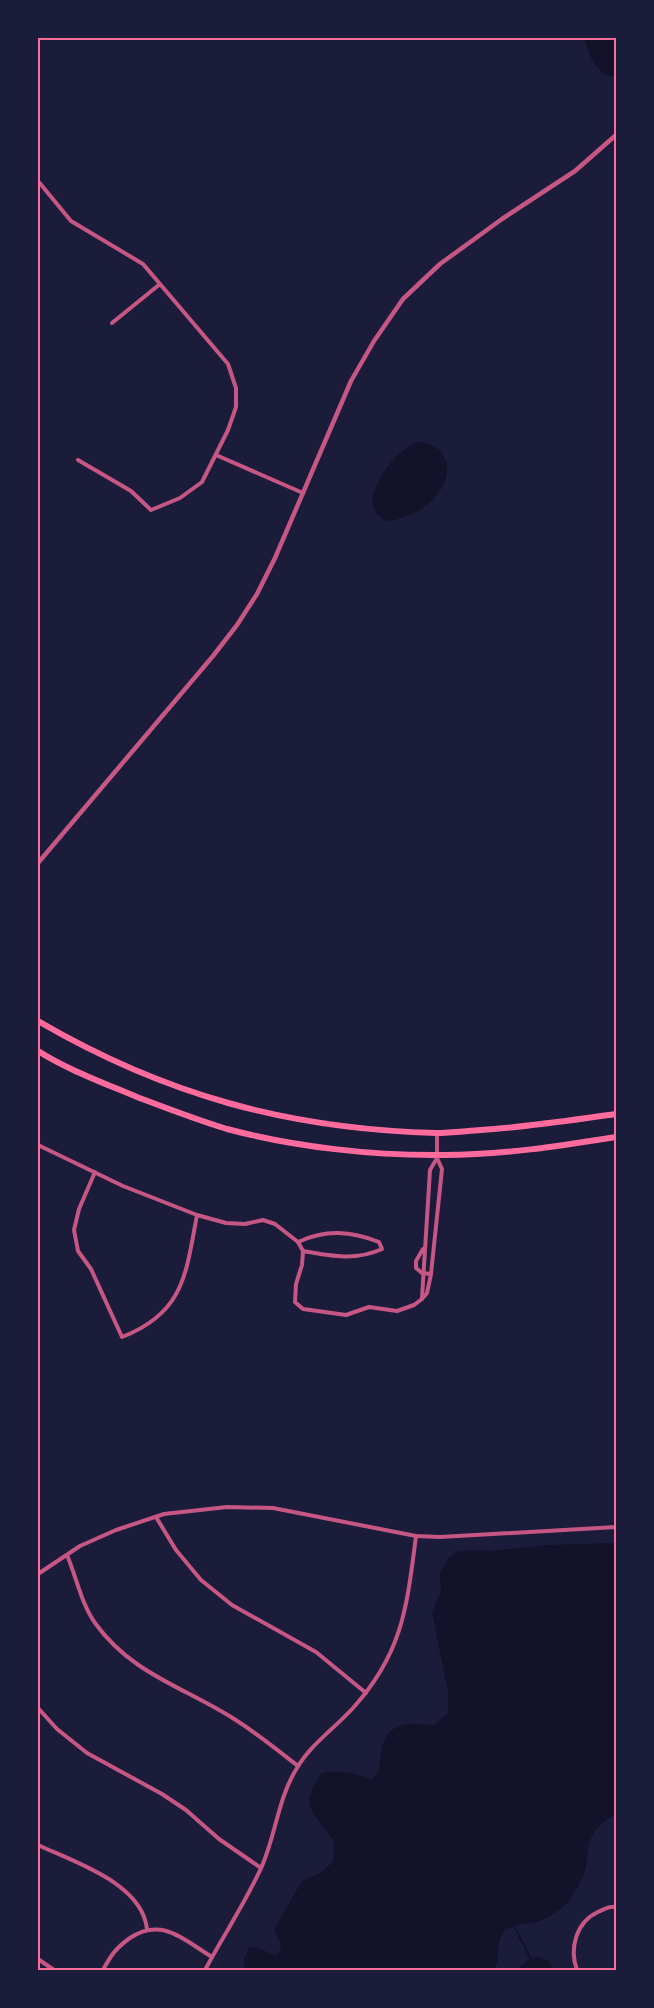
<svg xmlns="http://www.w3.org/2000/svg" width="654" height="2008" viewBox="0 0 654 2008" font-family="'Sofia Sans Condensed',sans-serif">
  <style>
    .water { fill: #12122b }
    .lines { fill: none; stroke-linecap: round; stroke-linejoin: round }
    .stream { stroke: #12122b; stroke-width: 2 }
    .minor { stroke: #c65784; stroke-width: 4 }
    .tertiary { stroke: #c65784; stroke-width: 4.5 }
    .trunk { stroke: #ff6b9d; stroke-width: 6 }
    .neatline { fill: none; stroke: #ff6b9d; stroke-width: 2 }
  </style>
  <rect width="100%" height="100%" fill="#1b1b3a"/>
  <!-- water -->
  <g class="water">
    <path d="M585,38H616V76L614,77C596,75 588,54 585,38Z"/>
    <path d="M418,442C447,443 455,471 439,492C429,507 414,514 398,519C392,522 386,522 380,517C356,499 397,447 418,442Z"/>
    <path d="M616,1543V1812C609,1820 599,1823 593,1834C587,1844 588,1855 586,1865C584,1878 575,1893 567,1903C561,1909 548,1918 540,1921C528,1925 515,1922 505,1931C494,1942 502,1958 494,1970H245L244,1959L249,1948C258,1945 266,1953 275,1955L281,1951L280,1942L274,1929L302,1881L320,1873L333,1862L334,1841C326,1830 306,1811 310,1796C312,1788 317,1781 320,1774C339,1768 354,1774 372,1779C389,1770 369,1728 409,1724C417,1723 426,1725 434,1725L448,1713V1692L432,1613L441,1591L440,1574L448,1558L457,1552L470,1550L492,1551L547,1545Z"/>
    <path d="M536,1957L548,1960L555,1970H516L528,1960Z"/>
  </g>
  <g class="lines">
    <!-- stream -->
    <path class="stream" d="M514,1926L531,1959"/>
    <!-- minor -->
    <g class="minor">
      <path d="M38,181L71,221L143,264L228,364L236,388V407L228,430L202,482L180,498L151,510L131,491L78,460"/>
      <path d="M112,323L160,284"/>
      <path d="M216,455L303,493"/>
      <path d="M38,1145L123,1186L197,1215L226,1223L245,1224L263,1220L275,1224L298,1242L303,1251L302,1265L296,1284L295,1302L303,1309L346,1315L369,1307L397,1311L414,1305L422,1299L427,1293L431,1274L442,1169L437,1158V1133"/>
      <path d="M95,1172L79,1209L74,1230L78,1251L91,1269L122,1337C184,1313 186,1274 197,1215"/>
      <path d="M298,1242C326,1229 351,1231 379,1242L382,1249C356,1261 331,1256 303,1251"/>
      <path d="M423,1249L416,1261V1268L422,1273L431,1274"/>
      <path d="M422,1298L430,1170L437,1158"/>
      <path d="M156,1517L176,1550L201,1580L232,1605L316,1652L366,1693"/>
      <path d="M67,1555C76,1576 81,1603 95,1623C131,1673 181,1686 231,1717C254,1731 276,1749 298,1766"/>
      <path d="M38,1574L80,1546L116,1530L164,1514L227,1507L273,1508L416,1536L440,1537L616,1527"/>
      <path d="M38,1708L57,1729L87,1753L162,1794L186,1810L219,1839L261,1868"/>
      <path d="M38,1845C74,1862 142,1883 147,1929"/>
      <path d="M38,1959L54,1970"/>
      <path d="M103,1970C111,1955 116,1948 130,1938C162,1916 185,1941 212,1957"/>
      <path d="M205,1970C223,1936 246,1902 262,1866C276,1834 278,1798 297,1768C311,1744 335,1728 353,1708C403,1653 407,1606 416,1536"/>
      <path d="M577,1970C569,1949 576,1922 598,1912C605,1909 609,1906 616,1907"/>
    </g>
    <!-- tertiary -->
    <path class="tertiary" d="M38,863L213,656L237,625L257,594L275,558L351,381L374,341L403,299L440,264L502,219L575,171L616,135"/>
    <!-- trunk -->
    <g class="trunk">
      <path d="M38,1021C165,1095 288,1129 436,1133C451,1133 466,1131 481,1130C526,1127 571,1120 616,1114"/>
      <path d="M38,1051C68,1070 104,1083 137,1097C166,1108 197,1120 227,1129C295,1147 374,1156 444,1155C502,1155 560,1146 616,1137"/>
    </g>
  </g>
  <!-- border -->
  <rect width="654" height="2008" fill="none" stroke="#1b1b3a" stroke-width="78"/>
  <rect x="39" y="39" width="576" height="1930" class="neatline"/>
</svg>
